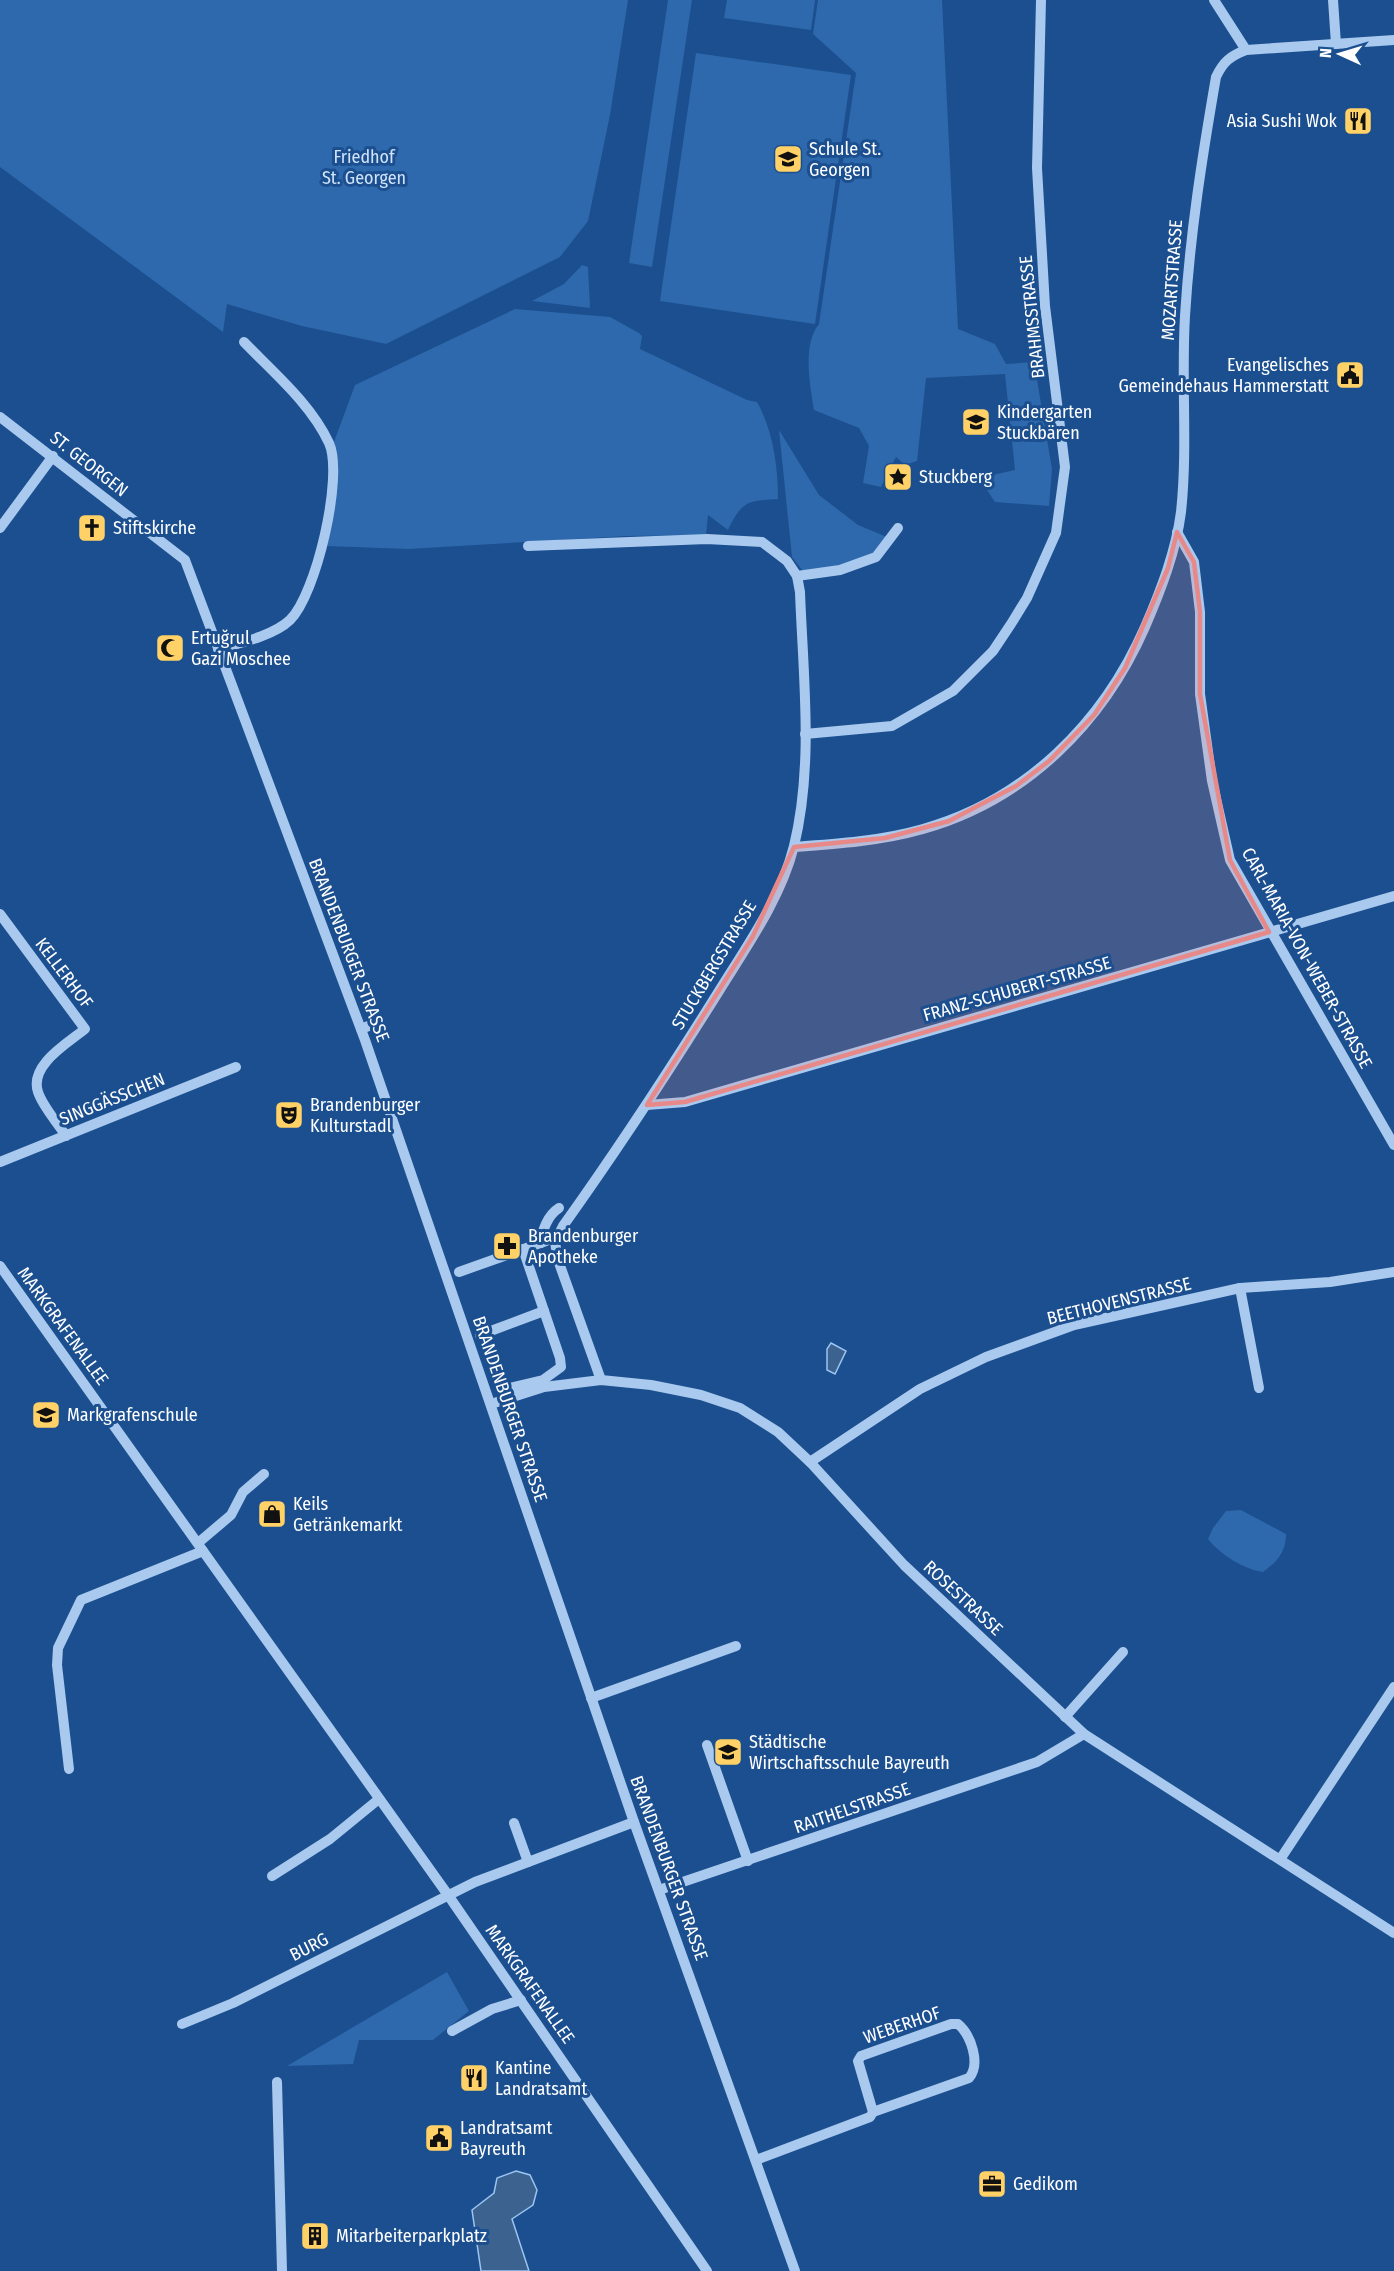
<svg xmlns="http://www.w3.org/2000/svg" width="1394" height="2271" viewBox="0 0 1394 2271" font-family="'Fira Sans Condensed',sans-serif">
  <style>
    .green { fill: #2e69ad }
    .water { fill: #3c6290; stroke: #9cc4f0; stroke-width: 1.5 }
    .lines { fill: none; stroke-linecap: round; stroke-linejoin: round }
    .minor { stroke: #a9c9ee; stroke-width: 10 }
    .marked { fill: #e88989; fill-opacity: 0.2; stroke: #e88989; stroke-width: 4.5; stroke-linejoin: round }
    .labels { text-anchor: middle; stroke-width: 6; stroke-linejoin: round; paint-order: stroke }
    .poi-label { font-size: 18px; fill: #fff; stroke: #1b4f8f; text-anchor: start }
    .park-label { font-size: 18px; fill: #cfe3fa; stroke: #1b4f8f }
    .street-label { font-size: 18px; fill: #fff; stroke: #1b4f8f }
  </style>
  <rect width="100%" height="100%" fill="#1b4f8f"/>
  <!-- green -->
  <g class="green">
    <path d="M0,0H628L610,115L588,221L560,257L386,344L302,326L227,304L223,332L0,167Z"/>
    <path d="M668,0H692L652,267L629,263Z"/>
    <path d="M727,0H815L811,30L724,18Z"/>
    <path d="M818,0H942L958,329L995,344L1006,364L1034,362L1052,469L1049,506L995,502L979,478L1015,470L1005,374L926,378L917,461L905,465L896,457L881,487L863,483L869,446L859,428L814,410C810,385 802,345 819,324L856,73L813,34Z"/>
    <path d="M696,53L851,75L815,324L660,301Z"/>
    <path d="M582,265L588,267L590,308L532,301L564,284Z"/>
    <path d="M515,309L610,317L639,333L642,336L640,349L747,400L757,402C773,430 778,467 778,499C747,501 742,501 728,530L708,515L706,535L627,536L408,549L327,546L337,461L334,442L355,385Z"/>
    <path d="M779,430L819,495L858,525L887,537L874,555L839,567L803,571L792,557Z"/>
    <path d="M1241,1510L1286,1534C1286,1552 1277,1562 1263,1572C1243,1569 1221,1555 1208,1539L1213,1528L1226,1511Z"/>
    <path d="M447,1972L469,2011L433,2040H359L353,2064L287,2066Z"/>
  </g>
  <!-- water -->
  <g class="water">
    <path d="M831,1343L846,1351L835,1374L827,1370V1349Z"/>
    <path d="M516,2171L530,2175L537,2190L533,2205L512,2219L529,2271H481L472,2210L494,2193L497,2178Z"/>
  </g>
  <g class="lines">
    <!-- minor -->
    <g class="minor">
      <path d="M1214,0L1246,50"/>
      <path d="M1333,0L1336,44"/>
      <path d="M0,417L185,560L365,1040L634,1822L795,2271"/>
      <path d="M0,528L53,456"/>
      <path d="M1177,532L1194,562L1200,612V694L1212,781L1230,860L1394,1145"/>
      <path d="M528,546L707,539L762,542L787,561L797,576L800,592C803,675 814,764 794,846C781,898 747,946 719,991C669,1071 618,1149 563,1226L555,1242L558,1260L601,1380"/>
      <path d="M797,576L840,570L876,557L898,528"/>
      <path d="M218,649C240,643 273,636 290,620C316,595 344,476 329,443C311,404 273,372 244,342"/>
      <path d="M805,734L892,726L953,691L993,651L1011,624L1027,598L1056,533L1065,467L1045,306L1037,168L1041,0"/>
      <path d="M794,847C837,844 881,841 923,829C1026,800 1103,723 1145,627C1161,590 1176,551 1181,512C1188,447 1181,381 1185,316C1190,234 1202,158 1216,77C1223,62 1230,56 1246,50L1394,40"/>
      <path d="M0,914L85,1029C68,1043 29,1065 38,1092C43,1107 57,1122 66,1136"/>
      <path d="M361,1029L376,1023"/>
      <path d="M647,1105L685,1102L1394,896"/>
      <path d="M0,1162L236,1067"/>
      <path d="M541,1243C542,1230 548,1215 559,1208"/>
      <path d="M0,1266L448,1895L707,2271"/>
      <path d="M459,1272L546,1241"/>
      <path d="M1240,1288L1259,1388"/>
      <path d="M480,1335L544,1311"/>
      <path d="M505,1389L543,1380L561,1367L560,1358L523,1249"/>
      <path d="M491,1404L544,1387L601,1380L651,1385L701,1395L740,1408L778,1432L810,1462L904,1565L1084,1734L1394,1933"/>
      <path d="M810,1462L920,1389L986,1357L1074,1325L1240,1288L1330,1282L1394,1272"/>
      <path d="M198,1543L231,1515L243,1492L264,1474"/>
      <path d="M591,1698L736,1646"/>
      <path d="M1065,1717L1123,1652"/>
      <path d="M707,1745L748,1861"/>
      <path d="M69,1769L57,1665L58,1648L81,1600L203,1551"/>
      <path d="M514,1823L528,1862"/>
      <path d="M1281,1858L1394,1687"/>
      <path d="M272,1876L330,1839L379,1799"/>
      <path d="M659,1890L1037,1762L1084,1734"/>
      <path d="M182,2024L233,2003L475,1882L634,1822"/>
      <path d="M452,2031L492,2009L521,2000"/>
      <path d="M277,2082L282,2271"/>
      <path d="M756,2160L870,2117L873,2112L969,2078C981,2064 971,2035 958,2024H951L861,2056L858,2061L873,2112"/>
    </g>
  </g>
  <!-- marked area -->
  <path class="marked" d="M1177,532L1194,562L1200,612V694L1230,860L1269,932L685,1102L647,1105L753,936L794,847L885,838L949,821L1016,786L1049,761L1094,715L1125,668L1168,568Z"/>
  <!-- icons -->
  <defs>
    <g id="restaurant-square" transform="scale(1.5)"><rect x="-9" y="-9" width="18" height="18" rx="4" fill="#ffd166" stroke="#1b4f8f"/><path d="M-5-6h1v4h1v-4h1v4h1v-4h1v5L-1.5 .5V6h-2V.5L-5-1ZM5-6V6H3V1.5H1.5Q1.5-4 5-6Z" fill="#111"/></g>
    <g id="school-square" transform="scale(1.5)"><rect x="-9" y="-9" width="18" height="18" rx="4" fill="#ffd166" stroke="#1b4f8f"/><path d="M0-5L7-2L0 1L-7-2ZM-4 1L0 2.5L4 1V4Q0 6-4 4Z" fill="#111"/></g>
    <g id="civic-square" transform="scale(1.5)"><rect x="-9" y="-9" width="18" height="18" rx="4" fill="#ffd166" stroke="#1b4f8f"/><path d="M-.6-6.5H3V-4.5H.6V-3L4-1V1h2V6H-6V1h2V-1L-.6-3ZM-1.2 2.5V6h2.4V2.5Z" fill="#111"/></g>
    <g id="sight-square" transform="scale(1.5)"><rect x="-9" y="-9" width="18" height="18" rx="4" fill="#ffd166" stroke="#1b4f8f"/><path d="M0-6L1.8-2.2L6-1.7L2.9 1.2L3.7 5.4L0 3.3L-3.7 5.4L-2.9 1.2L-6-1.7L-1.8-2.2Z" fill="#111"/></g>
    <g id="church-square" transform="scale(1.5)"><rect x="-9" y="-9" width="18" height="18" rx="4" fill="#ffd166" stroke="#1b4f8f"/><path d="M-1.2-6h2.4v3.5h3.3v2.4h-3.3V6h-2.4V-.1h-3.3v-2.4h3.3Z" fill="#111"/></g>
    <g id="mosque-square" transform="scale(1.5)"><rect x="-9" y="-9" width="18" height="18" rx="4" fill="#ffd166" stroke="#1b4f8f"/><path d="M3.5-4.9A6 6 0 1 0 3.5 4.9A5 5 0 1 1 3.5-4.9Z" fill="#111"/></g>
    <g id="theatre-square" transform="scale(1.5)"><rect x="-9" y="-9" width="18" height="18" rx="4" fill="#ffd166" stroke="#1b4f8f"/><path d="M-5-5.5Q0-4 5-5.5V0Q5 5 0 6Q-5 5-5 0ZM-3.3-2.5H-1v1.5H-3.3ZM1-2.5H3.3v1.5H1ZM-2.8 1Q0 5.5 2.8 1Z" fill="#111"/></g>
    <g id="pharmacy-square" transform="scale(1.5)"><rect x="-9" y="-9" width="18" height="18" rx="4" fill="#ffd166" stroke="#1b4f8f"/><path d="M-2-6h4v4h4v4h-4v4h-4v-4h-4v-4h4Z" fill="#111"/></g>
    <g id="shop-square" transform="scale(1.5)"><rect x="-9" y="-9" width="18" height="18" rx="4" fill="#ffd166" stroke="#1b4f8f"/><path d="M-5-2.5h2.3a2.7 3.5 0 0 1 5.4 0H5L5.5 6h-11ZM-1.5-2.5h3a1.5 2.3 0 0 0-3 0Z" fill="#111"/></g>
    <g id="office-square" transform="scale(1.5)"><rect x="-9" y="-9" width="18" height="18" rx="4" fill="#ffd166" stroke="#1b4f8f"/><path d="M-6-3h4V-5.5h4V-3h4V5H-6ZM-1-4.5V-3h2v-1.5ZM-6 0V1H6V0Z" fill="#111"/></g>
    <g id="building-square" transform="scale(1.5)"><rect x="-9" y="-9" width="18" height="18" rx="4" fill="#ffd166" stroke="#1b4f8f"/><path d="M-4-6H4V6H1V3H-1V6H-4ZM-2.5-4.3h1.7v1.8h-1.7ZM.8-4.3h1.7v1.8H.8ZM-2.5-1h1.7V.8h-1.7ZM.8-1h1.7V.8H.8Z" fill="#111"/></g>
  </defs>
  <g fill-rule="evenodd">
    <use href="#restaurant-square" x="1358" y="121"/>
    <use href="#school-square" x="788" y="159"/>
    <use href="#civic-square" x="1350" y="375"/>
    <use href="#school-square" x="976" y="422"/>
    <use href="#sight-square" x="898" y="477"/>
    <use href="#church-square" x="92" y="528"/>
    <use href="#mosque-square" x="170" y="648"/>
    <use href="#theatre-square" x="289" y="1115"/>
    <use href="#pharmacy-square" x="507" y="1246"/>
    <use href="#school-square" x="46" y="1415"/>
    <use href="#shop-square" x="272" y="1514"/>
    <use href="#school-square" x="728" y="1752"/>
    <use href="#restaurant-square" x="474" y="2078"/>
    <use href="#civic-square" x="439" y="2138"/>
    <use href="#office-square" x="992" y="2184"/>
    <use href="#building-square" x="315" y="2236"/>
  </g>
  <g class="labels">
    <!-- poi labels -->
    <g class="poi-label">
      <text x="1337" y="127" text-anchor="end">Asia Sushi Wok</text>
      <text x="809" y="155">Schule St.<tspan x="809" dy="21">Georgen</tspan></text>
      <text x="1329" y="371" text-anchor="end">Evangelisches<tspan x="1329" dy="21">Gemeindehaus Hammerstatt</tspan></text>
      <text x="997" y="418">Kindergarten<tspan x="997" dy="21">Stuckbären</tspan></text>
      <text x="919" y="483">Stuckberg</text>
      <text x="113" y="534">Stiftskirche</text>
      <text x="191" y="644">Ertuğrul<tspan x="191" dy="21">Gazi Moschee</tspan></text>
      <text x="310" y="1111">Brandenburger<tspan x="310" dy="21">Kulturstadl</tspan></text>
      <text x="528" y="1242">Brandenburger<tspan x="528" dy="21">Apotheke</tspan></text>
      <text x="67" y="1421">Markgrafenschule</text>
      <text x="293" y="1510">Keils<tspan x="293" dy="21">Getränkemarkt</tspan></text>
      <text x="749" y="1748">Städtische<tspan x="749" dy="21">Wirtschaftsschule Bayreuth</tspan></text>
      <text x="495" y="2074">Kantine<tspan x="495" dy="21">Landratsamt</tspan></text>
      <text x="460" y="2134">Landratsamt<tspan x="460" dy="21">Bayreuth</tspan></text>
      <text x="1013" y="2190">Gedikom</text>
      <text x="336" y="2242">Mitarbeiterparkplatz</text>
    </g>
    <!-- park labels -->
    <g class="park-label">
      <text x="364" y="163">Friedhof<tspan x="364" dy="21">St. Georgen</tspan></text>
    </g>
    <!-- street labels -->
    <g class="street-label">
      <text transform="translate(1172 280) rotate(-86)" y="6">MOZARTSTRASSE</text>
      <text transform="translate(1032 317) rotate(-96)" y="6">BRAHMSSTRASSE</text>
      <text transform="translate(89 464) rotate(38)" y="6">ST. GEORGEN</text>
      <text transform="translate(349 950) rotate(69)" y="6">BRANDENBURGER STRASSE</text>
      <text transform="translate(1307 958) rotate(61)" y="6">CARL-MARIA-VON-WEBER-STRASSE</text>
      <text transform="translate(714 965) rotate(-59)" y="6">STUCKBERGSTRASSE</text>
      <text transform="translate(64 973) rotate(53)" y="6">KELLERHOF</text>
      <text transform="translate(1017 989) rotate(-16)" y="6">FRANZ-SCHUBERT-STRASSE</text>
      <text transform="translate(112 1099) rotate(-22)" y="6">SINGGÄSSCHEN</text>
      <text transform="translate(1119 1301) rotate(-14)" y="6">BEETHOVENSTRASSE</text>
      <text transform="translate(63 1326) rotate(54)" y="6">MARKGRAFENALLEE</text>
      <text transform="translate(510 1409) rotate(71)" y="6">BRANDENBURGER STRASSE</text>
      <text transform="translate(963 1598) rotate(43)" y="6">ROSESTRASSE</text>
      <text transform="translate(852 1808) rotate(-19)" y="6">RAITHELSTRASSE</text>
      <text transform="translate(669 1868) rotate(70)" y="6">BRANDENBURGER STRASSE</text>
      <text transform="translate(309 1947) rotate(-27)" y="6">BURG</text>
      <text transform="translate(530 1984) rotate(55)" y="6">MARKGRAFENALLEE</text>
      <text transform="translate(902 2025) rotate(-19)" y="6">WEBERHOF</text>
    </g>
  </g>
  <!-- north arrow -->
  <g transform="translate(1340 54) rotate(274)" stroke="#1b4f8f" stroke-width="4.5" paint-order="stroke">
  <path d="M0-4.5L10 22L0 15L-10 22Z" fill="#ffffff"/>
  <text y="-9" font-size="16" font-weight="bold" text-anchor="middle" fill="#ffffff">N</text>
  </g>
</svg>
